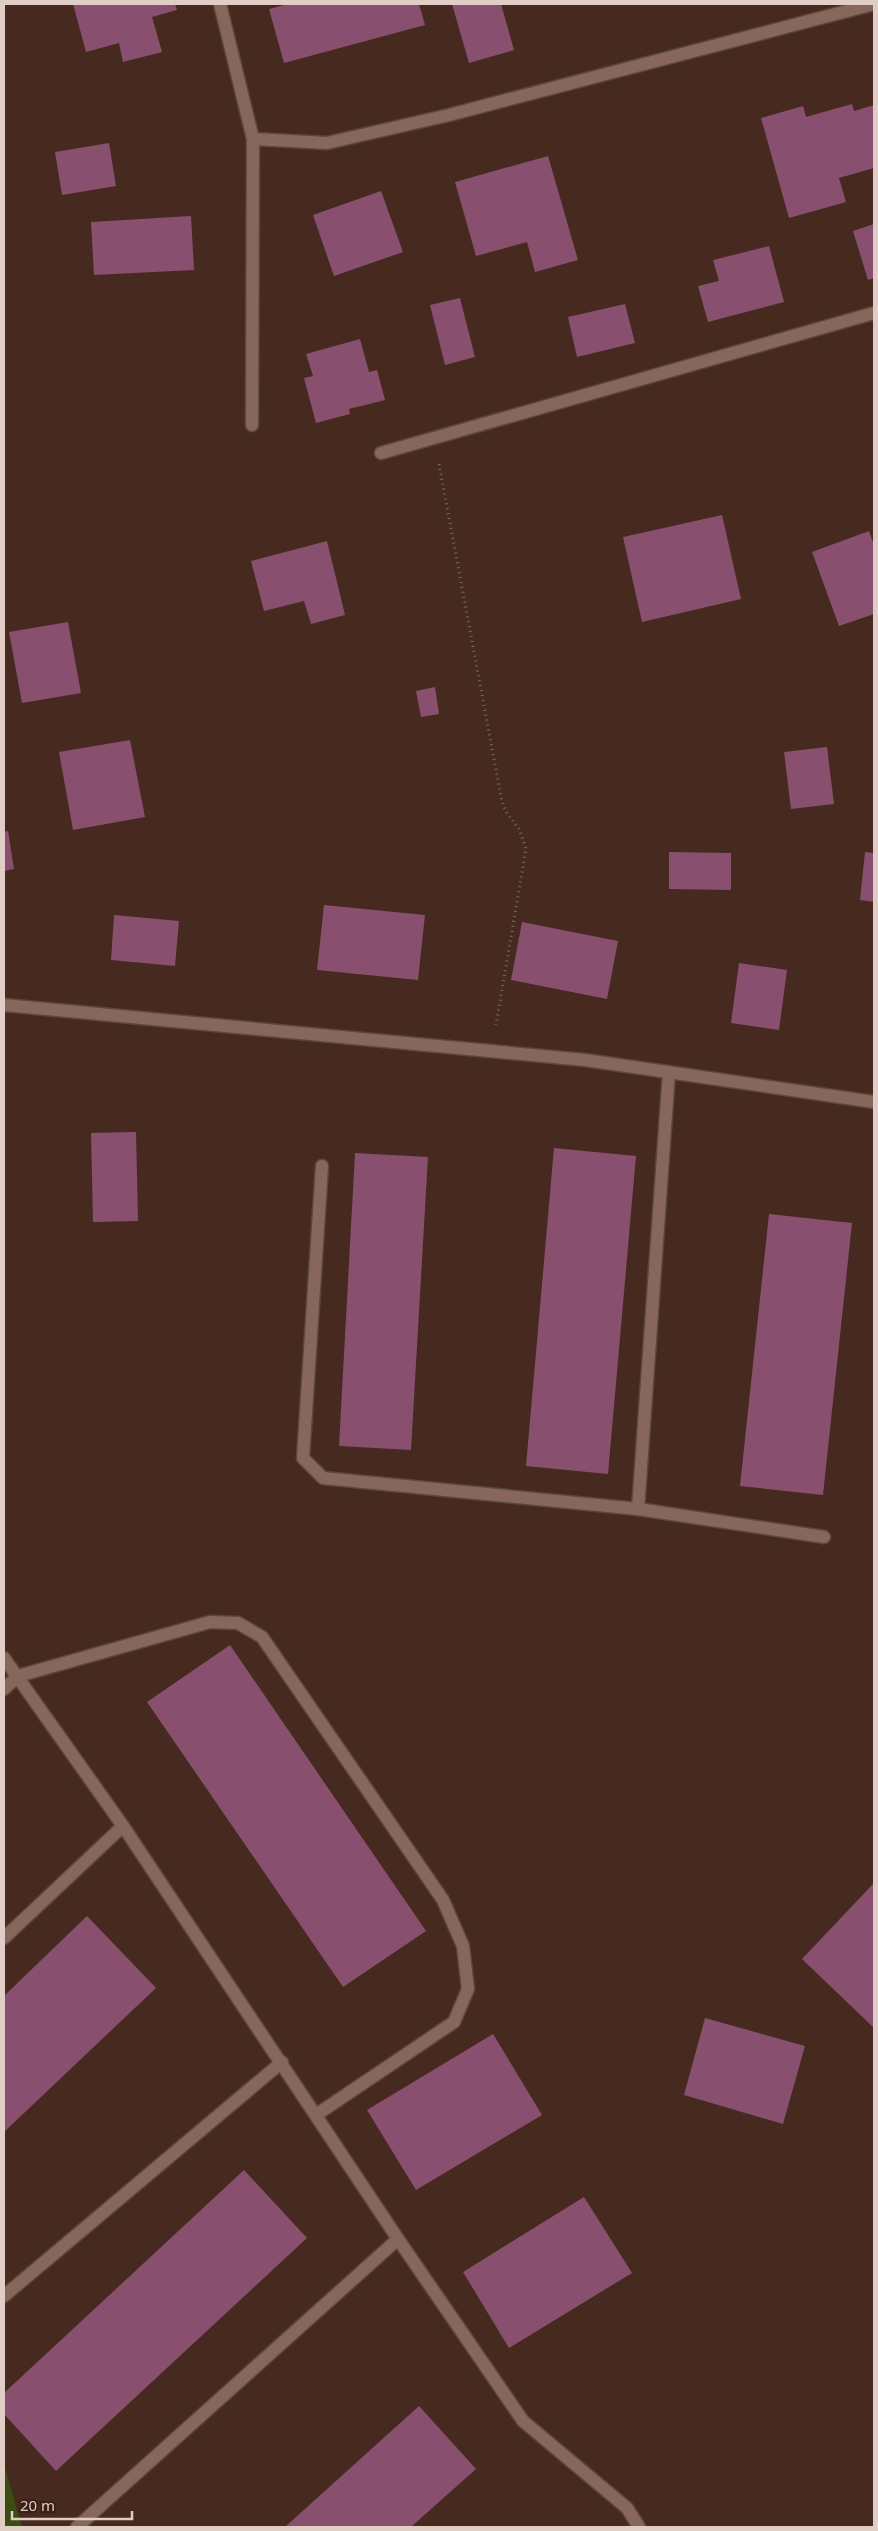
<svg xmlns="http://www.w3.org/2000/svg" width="878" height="2531" viewBox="0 0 878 2531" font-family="'Noto Sans',sans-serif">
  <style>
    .green { fill: #3b4d11 }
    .building { fill: #88506e }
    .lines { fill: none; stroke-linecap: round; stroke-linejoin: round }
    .lane-casing { stroke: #5d463c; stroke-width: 15 }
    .street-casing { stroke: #5d463c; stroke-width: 15 }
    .path { stroke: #80685e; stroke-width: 3; stroke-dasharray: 1 4; stroke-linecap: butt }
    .lane { stroke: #87675b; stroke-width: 12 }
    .street { stroke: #87675b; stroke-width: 12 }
  </style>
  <rect width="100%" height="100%" fill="#462a1f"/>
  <!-- green -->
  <path class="green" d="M4,2464L22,2527H4Z"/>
  <!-- building -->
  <g class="building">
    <path d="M73,4H175L177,10L152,17L162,52L123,62L119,43L86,52Z"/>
    <path d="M288,4H419L425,25L284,63L269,9Z"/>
    <path d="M452,4H501L514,50L469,63Z"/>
    <path d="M852,104L854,111L874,105V168L839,178L846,202L789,218L761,118L803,106L806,117Z"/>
    <path d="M109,143L116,186L62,195L55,152Z"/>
    <path d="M548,156L578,260L535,272L527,242L476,256L455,182Z"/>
    <path d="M381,191L403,252L334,276L313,215Z"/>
    <path d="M191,216L194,270L94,275L91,222Z"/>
    <path d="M874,224V278L868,280L853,231Z"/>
    <path d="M769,246L784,302L708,322L698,286L719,281L713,260Z"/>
    <path d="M460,298L475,357L445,365L430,305Z"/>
    <path d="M625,304L635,343L577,357L568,317Z"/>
    <path d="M360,339L369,372L377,370L385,400L349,409L350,414L316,423L304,378L313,376L306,354Z"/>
    <path d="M722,515L741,599L642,622L623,537Z"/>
    <path d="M869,531L874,545V614L839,626L812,552Z"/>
    <path d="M327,541L345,615L311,624L304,601L264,611L251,561Z"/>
    <path d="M68,622L81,693L22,703L9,632Z"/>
    <path d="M435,687L439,714L421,717L416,691Z"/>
    <path d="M130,740L145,817L73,830L59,752Z"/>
    <path d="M827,747L834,804L791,809L784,752Z"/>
    <path d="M8,831L14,869L4,871V832Z"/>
    <path d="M669,852L731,853V890L669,889Z"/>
    <path d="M865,852L874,853V902L860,900Z"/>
    <path d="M324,905L425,915L418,980L317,970Z"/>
    <path d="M114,915L179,921L175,966L111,960Z"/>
    <path d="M522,922L618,941L607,999L511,980Z"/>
    <path d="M739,963L787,970L779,1030L731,1023Z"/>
    <path d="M136,1132L138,1221L93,1222L91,1133Z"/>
    <path d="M554,1148L636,1156L608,1474L526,1466Z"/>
    <path d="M355,1153L428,1157L411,1450L339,1446Z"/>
    <path d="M769,1214L852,1223L823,1495L740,1486Z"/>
    <path d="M230,1645L426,1931L343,1987L147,1702Z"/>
    <path d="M874,1883V2026L873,2027L802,1959Z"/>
    <path d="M87,1916L156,1988L4,2132V1996Z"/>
    <path d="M705,2018L805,2046L783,2124L684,2095Z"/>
    <path d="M493,2034L542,2115L416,2190L367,2110Z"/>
    <path d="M244,2170L307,2238L56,2471L4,2414V2393Z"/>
    <path d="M584,2197L632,2273L509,2348L463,2272Z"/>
    <path d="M419,2406L476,2469L411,2527H285Z"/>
  </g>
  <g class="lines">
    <!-- lane casing -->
    <g class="lane-casing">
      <g id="lane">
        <path d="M253,139L327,143L449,115L874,4"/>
        <path d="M381,453L874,313"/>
        <path d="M322,1166L303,1458L323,1478L638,1509L669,1072"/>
        <path d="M638,1509L824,1537"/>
        <path d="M4,1658L123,1826L398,2239L523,2421L627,2508L639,2527"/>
        <path d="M4,1689L18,1676L210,1622L238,1623L262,1637L443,1900L463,1946L468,1989L454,2022L316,2115"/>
        <path d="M4,1938L123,1826"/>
        <path d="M4,2296L282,2062"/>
        <path d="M77,2527L398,2239"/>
      </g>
    </g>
    <!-- street casing -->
    <g class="street-casing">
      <g id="street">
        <path d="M220,4L253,139L252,425"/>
        <path d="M4,1005L585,1060L874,1102"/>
      </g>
    </g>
    <!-- path -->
    <path class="path" d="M439,464L502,802L507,813L519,829L526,849L496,1025"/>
    <!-- lane -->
    <use href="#lane" class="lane"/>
    <!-- street -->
    <use href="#street" class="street"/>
  </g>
  <!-- border -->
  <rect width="878" height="2531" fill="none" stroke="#dfcdc6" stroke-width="10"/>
  <!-- scale -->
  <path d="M12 2511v8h120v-8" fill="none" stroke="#dfcdc6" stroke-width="2.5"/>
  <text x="20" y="2511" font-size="15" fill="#dfcdc6" stroke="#3b2015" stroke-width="4" paint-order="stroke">20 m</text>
</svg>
